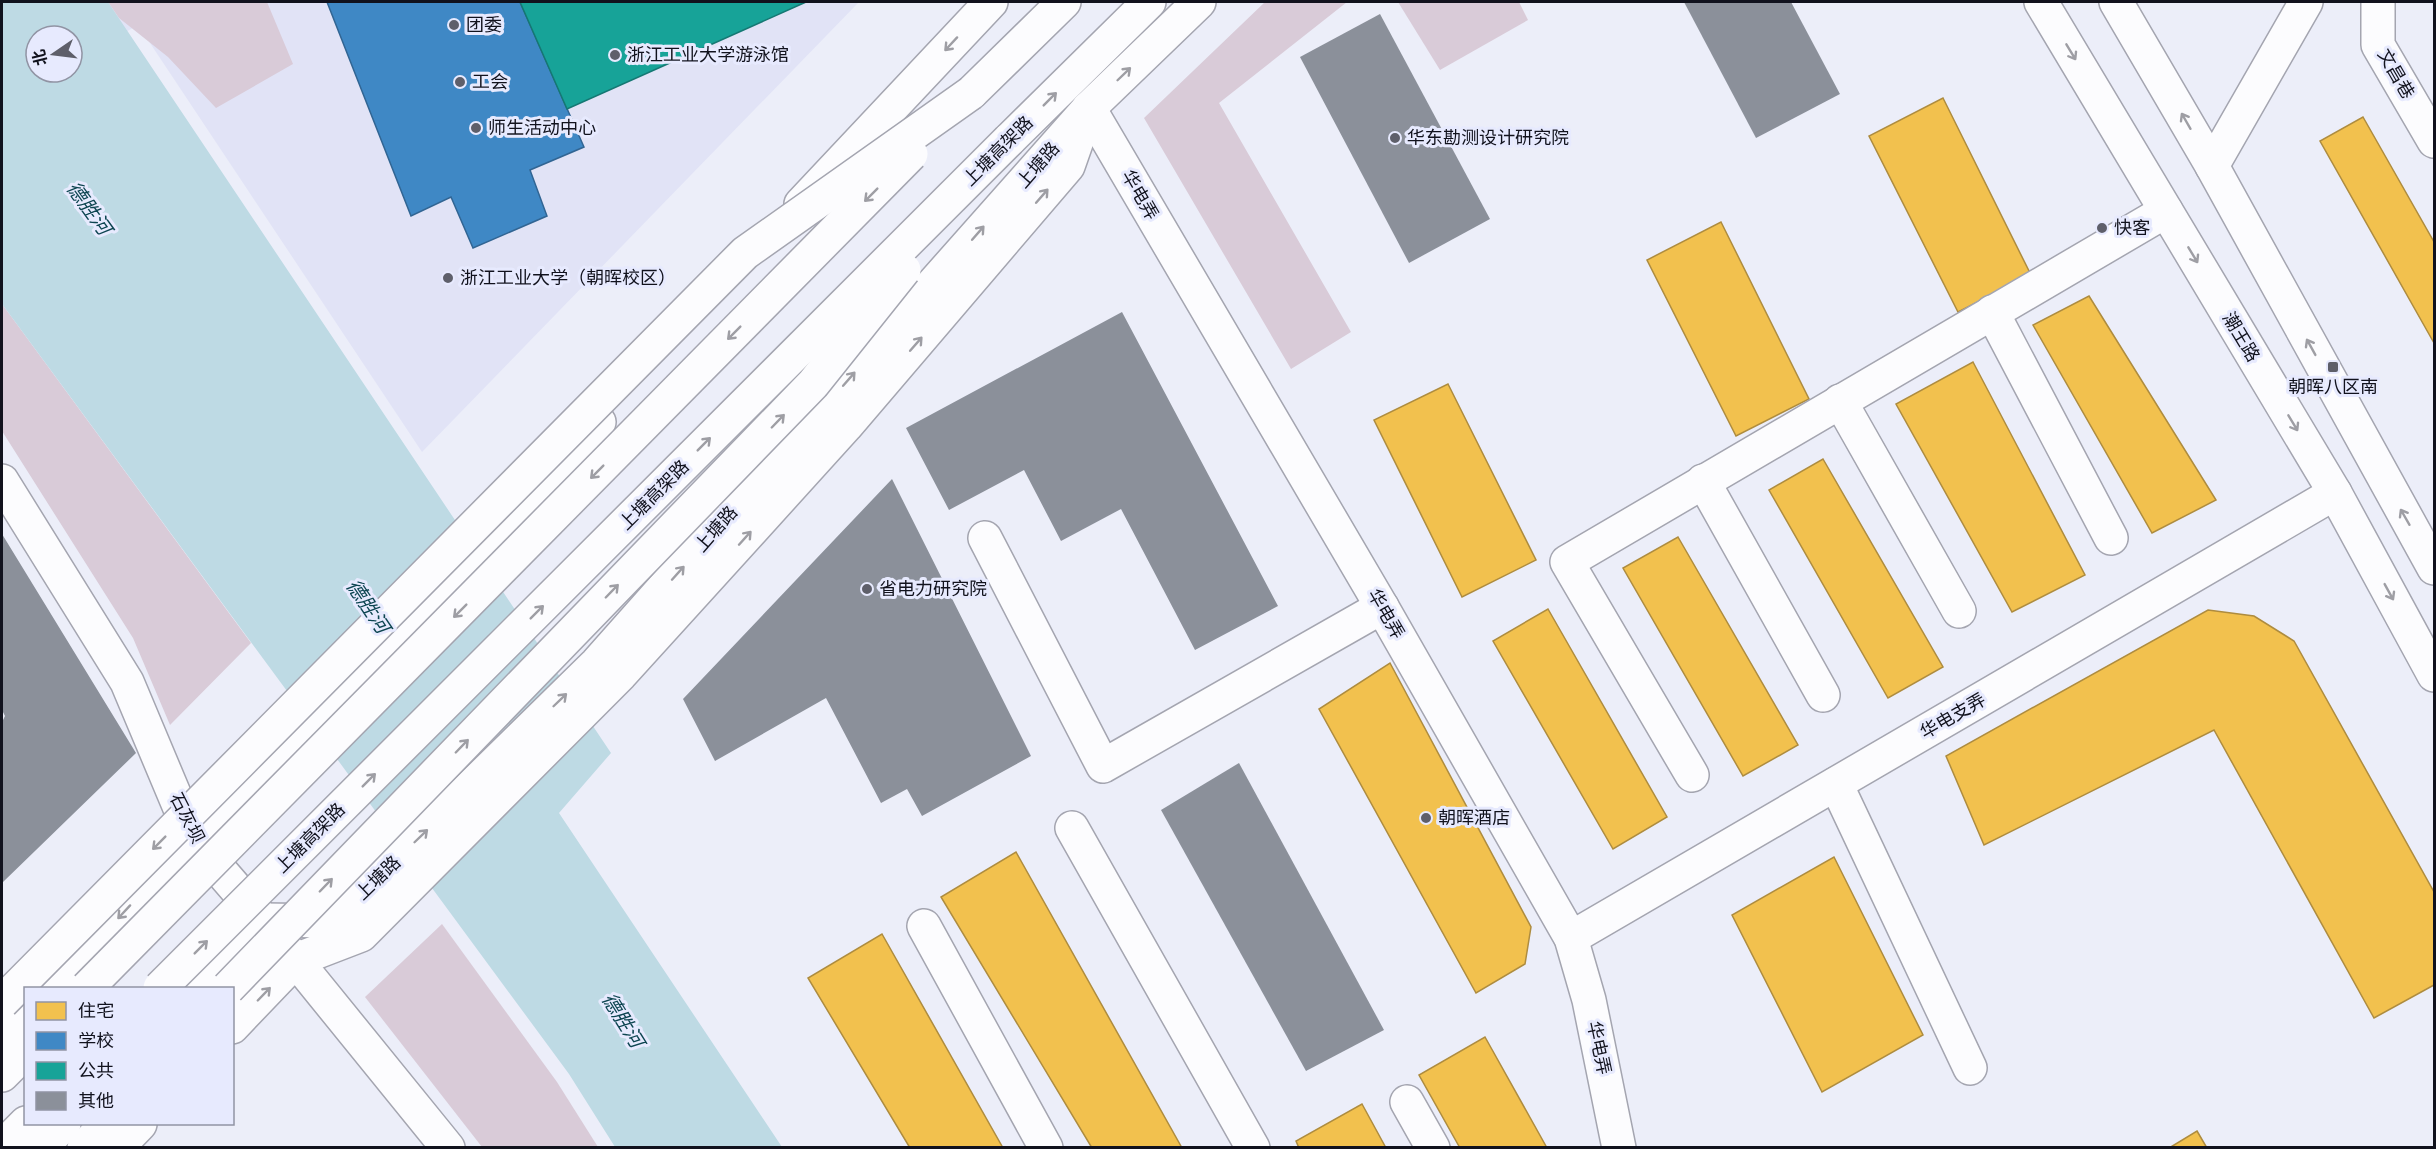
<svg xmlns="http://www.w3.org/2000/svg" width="2436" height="1149" viewBox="0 0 2436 1149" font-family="'Noto Serif','Noto Sans SC',serif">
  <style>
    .built { fill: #e1e3f6 }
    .green { fill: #d9cbd8 }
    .water { fill: #bedae4; fill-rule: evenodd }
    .homes { fill: #f2c14e; stroke: #ae8c3f; stroke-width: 1.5 }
    .schools { fill: #3f88c5; stroke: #316593; stroke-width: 1.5 }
    .public { fill: #17a398; stroke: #157873; stroke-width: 1.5 }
    .building { fill: #8b909a }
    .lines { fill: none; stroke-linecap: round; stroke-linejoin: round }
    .minor-casing { stroke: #a4a5b0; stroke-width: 36 }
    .major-casing { stroke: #a4a5b0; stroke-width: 36 }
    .highway-casing { stroke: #a4a5b0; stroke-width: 36 }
    .minor { stroke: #fcfcfe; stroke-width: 33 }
    .major { stroke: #fcfcfe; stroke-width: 33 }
    .highway { stroke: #fcfcfe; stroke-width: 33 }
    .highway-bridge-casing { stroke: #a4a5b0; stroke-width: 36; stroke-linecap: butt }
    .highway-bridge { stroke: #fcfcfe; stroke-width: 33 }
    .oneway { stroke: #9e9ea4 }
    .poi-dot { fill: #5e5f6a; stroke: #e7eafe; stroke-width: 2 }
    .labels { text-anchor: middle; stroke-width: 6; stroke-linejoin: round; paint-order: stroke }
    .poi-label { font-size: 18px; fill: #11121d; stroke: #e7eafe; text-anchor: start }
    .street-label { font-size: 18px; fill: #11121d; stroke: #e7eafe }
    .water-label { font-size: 20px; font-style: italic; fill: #0d4551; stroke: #e7eafe }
  </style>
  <rect width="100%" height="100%" fill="#eceef9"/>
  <!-- built -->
  <path class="built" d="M2,2H859L422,452L138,25L72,63V36H36V72L2,105Z"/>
  <!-- green -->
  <g class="green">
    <path d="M108,2H267L293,64L216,108L168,57L119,18Z"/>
    <path d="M1265,2H1347L1219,103L1351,332L1291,369L1144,118Z"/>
    <path d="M1398,2H1519L1528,20L1440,70Z"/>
    <path d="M2,304L251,643L170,725L133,638L2,431Z"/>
    <path d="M442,924L557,1082L598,1147H482L365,997Z"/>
  </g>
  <!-- water -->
  <path class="water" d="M2,2H108L611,753L559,813L782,1147H615L569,1074L2,304ZM36,36H72V72H36Z"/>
  <!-- homes -->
  <g class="homes">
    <path d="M1943,98L2031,275L1958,312L1869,136Z"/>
    <path d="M2363,117L2434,242V343L2320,141Z"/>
    <path d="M1721,222L1809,399L1736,436L1647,260Z"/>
    <path d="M2089,296L2216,500L2152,533L2033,325Z"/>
    <path d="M1973,362L2085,575L2012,612L1896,404Z"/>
    <path d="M1448,384L1536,560L1462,597L1374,420Z"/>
    <path d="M1823,459L1943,667L1888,698L1769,490Z"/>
    <path d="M1678,537L1798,745L1743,776L1623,568Z"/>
    <path d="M1548,609L1667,817L1613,849L1493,641Z"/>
    <path d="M2208,610L2254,616L2294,641L2434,892V985L2374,1018L2214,730L1984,845L1946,756Z"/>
    <path d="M1390,663L1531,927L1525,964L1476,993L1319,709Z"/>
    <path d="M1016,852L1182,1148H1092L941,897Z"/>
    <path d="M1834,857L1923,1035L1822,1092L1732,915Z"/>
    <path d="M882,934L1003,1148H910L808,978Z"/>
    <path d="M1485,1037L1547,1148H1460L1419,1075Z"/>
    <path d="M1362,1104L1386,1148H1299L1296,1141Z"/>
    <path d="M2197,1131L2207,1148H2169Z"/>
  </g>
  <!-- schools -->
  <path class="schools" d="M327,2H520L584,147L530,170L547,216L473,248L451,197L411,216Z"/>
  <!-- public -->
  <path class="public" d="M520,2H806L567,109Z"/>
  <!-- building -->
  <g class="building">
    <path d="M1684,2H1791L1840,94L1756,138Z"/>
    <path d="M1380,14L1490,219L1409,263L1300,57Z"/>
    <path d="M1122,312L1278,606L1195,650L1121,509L1061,541L1024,470L949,510L906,428Z"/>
    <path d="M892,479L1031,756L922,816L907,789L881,803L826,698L715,761L683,699Z"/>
    <path d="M2,534L136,753L2,883V722L5,716L2,710Z"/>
    <path d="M1239,763L1384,1030L1306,1071L1161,810Z"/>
  </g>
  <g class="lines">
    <!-- minor casing -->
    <g class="minor-casing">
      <g id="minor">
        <path d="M2378,2V45L2434,141"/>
        <path d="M1089,108L1382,607L1571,938L1589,1000L1619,1148"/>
        <path d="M2212,166L2306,2"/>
        <path d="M1992,312L2111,538"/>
        <path d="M1840,401L1959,611"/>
        <path d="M2,481L127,682L193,839L263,920L448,1148"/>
        <path d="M1703,481L1823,695"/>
        <path d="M985,538L1103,766L1382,607"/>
        <path d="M1692,775L1567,562L2166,211"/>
        <path d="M1836,784L1970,1068"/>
        <path d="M1072,828L1253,1148"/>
        <path d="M924,926L1046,1148"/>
        <path d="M1571,938L2335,493"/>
        <path d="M232,1027L296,960L361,935L621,674L846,426L1068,166L1088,109"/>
        <path d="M1407,1102L1433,1148"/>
        <path d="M117,1148L140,1124"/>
      </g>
    </g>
    <!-- major casing -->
    <g class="major-casing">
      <g id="major">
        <path d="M2041,2L2335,493L2434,675"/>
        <path d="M2116,2L2212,166L2434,568"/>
        <path d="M801,204L991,2"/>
        <path d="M52,988L193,839L502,526L599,422"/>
        <path d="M196,988L263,920L334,921L597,663L1089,108L1199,2"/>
        <path d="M2,1042L26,1017"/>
        <path d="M41,1148L64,1124"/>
      </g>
    </g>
    <!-- highway casing -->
    <g class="highway-casing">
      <g id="highway">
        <path d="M971,93L1064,2"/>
        <path d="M1009,140L1149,2"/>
        <path d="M2,1075L26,1051"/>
        <path d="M2,1147L26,1123"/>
        <path d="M84,1148L106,1124"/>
      </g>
    </g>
    <!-- minor -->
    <use href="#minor" class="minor"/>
    <!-- major -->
    <use href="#major" class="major"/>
    <!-- highway -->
    <use href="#highway" class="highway"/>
    <!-- highway-bridge casing -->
    <g class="highway-bridge-casing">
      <g id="highway-bridge">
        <path d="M87,988L911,154"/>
        <path d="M160,988L1009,140"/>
        <path d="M228,988L813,384L904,270"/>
        <path d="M2,1002L745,253L971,93"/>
      </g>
    </g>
    <!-- highway-bridge -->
    <use href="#highway-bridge" class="highway-bridge"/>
  </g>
  <!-- one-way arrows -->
  <defs><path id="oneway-shaft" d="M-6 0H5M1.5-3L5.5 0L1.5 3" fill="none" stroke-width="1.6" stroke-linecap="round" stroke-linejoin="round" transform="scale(1.5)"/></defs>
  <g class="oneway">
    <use href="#oneway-shaft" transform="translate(951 44) rotate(133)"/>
    <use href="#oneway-shaft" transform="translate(2071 52) rotate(59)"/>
    <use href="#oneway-shaft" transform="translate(1124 74) rotate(-44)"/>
    <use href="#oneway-shaft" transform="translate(1050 99) rotate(-45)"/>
    <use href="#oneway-shaft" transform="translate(2186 121) rotate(-120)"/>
    <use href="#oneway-shaft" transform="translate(871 195) rotate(135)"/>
    <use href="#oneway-shaft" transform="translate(1042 196) rotate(-49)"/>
    <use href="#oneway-shaft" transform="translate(978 233) rotate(-49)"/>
    <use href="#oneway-shaft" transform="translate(2193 255) rotate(59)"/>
    <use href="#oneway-shaft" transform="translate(734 333) rotate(135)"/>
    <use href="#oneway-shaft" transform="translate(916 344) rotate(-49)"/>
    <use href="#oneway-shaft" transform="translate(2311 347) rotate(-119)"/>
    <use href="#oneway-shaft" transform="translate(849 379) rotate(-49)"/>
    <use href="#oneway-shaft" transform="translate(778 421) rotate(-46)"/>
    <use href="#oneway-shaft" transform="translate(2293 423) rotate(59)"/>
    <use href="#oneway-shaft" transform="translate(704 444) rotate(-45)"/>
    <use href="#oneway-shaft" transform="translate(597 472) rotate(135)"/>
    <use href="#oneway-shaft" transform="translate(2405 517) rotate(-120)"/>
    <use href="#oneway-shaft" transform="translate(745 538) rotate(-48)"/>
    <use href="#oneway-shaft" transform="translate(678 573) rotate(-48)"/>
    <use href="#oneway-shaft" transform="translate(612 591) rotate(-46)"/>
    <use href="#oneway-shaft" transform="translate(2389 592) rotate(61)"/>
    <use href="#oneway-shaft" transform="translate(460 611) rotate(135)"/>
    <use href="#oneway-shaft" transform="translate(537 612) rotate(-45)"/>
    <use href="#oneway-shaft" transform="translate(560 700) rotate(-44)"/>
    <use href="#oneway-shaft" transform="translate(462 746) rotate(-46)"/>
    <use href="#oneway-shaft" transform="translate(369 780) rotate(-45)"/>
    <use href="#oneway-shaft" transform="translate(421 836) rotate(-44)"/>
    <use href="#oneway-shaft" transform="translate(159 843) rotate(135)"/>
    <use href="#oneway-shaft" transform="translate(326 885) rotate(-46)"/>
    <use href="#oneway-shaft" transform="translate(124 912) rotate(133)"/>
    <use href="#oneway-shaft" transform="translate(201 947) rotate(-45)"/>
    <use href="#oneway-shaft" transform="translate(264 994) rotate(-46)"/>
  </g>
  <!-- markers -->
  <g class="poi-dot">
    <circle cx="454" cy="25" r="6"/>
    <circle cx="615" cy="55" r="6"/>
    <circle cx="460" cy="82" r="6"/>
    <circle cx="476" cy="128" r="6"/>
    <circle cx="1395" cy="138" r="6"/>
    <circle cx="2102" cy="228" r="6"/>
    <circle cx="448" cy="278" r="6"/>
    <rect x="2327" y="361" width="12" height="12" rx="3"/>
    <circle cx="867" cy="589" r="6"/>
    <circle cx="1426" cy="818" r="6"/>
  </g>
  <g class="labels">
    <!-- poi labels -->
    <g class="poi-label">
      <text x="466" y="31">团委</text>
      <text x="627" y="61">浙江工业大学游泳馆</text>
      <text x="472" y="88">工会</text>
      <text x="488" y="134">师生活动中心</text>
      <text x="1407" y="144">华东勘测设计研究院</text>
      <text x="2114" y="234">快客</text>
      <text x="460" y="284">浙江工业大学（朝晖校区）</text>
      <text x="2333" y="393" text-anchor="middle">朝晖八区南</text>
      <text x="879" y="595">省电力研究院</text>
      <text x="1438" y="824">朝晖酒店</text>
    </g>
    <!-- street labels -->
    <g class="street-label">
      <text transform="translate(2396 74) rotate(60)" y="6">文昌巷</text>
      <text transform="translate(998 151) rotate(-45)" y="6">上塘高架路</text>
      <text transform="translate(1038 165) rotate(-49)" y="6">上塘路</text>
      <text transform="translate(1140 195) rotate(60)" y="6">华电弄</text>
      <text transform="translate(2241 337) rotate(59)" y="6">潮王路</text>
      <text transform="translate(654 495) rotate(-45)" y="6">上塘高架路</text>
      <text transform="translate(716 529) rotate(-49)" y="6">上塘路</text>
      <text transform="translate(1386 614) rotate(60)" y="6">华电弄</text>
      <text transform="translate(1953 716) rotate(-30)" y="6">华电支弄</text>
      <text transform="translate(187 818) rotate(63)" y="6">石灰坝</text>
      <text transform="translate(310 838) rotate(-45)" y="6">上塘高架路</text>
      <text transform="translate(378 878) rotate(-44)" y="6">上塘路</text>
      <text transform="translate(1599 1048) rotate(78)" y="6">华电弄</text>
    </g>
    <!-- water labels -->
    <g class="water-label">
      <text transform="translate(89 208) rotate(54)" y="7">德胜河</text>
      <text transform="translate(368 606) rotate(56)" y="7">德胜河</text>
      <text transform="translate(623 1020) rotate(58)" y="7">德胜河</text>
    </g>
  </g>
  <!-- border -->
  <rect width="2436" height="1149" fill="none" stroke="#11121d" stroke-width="6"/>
  <!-- legend -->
  <rect x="24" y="987" width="210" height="138" fill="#e7eafe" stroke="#9194a4" stroke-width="1.5"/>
  <rect x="36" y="1002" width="30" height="18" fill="#f2c14e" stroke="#9194a4" stroke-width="1.5"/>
  <text x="78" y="1017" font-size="18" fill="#11121d">住宅</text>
  <rect x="36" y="1032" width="30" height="18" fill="#3f88c5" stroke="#9194a4" stroke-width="1.5"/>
  <text x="78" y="1047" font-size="18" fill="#11121d">学校</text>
  <rect x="36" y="1062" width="30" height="18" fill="#17a398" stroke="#9194a4" stroke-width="1.5"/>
  <text x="78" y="1077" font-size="18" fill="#11121d">公共</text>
  <rect x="36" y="1092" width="30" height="18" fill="#8b909a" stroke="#9194a4" stroke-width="1.5"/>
  <text x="78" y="1107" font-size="18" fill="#11121d">其他</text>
  <!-- north arrow -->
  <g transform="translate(54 54) rotate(256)"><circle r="28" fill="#e7eafe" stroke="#9194a4" stroke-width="1.5"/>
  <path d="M0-4.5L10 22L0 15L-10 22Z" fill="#5e5f6a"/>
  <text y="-9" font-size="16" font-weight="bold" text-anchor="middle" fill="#11121d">北</text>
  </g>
</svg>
